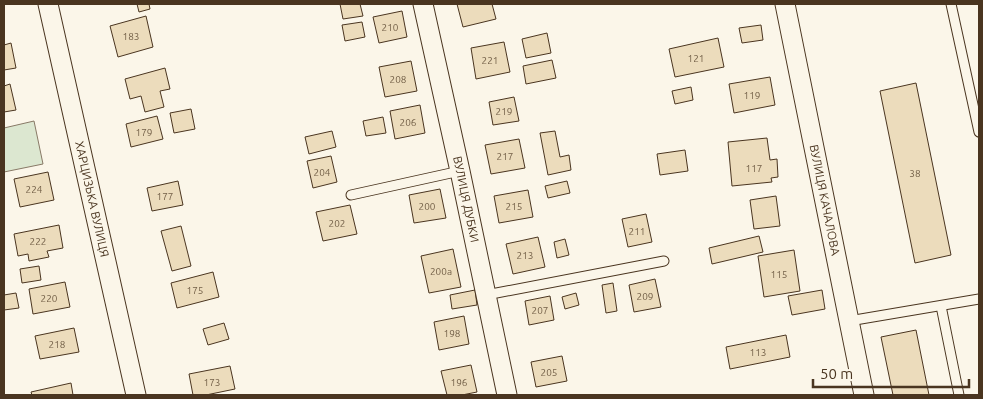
<svg xmlns="http://www.w3.org/2000/svg" width="983" height="399" viewBox="0 0 983 399" font-family="Ubuntu,sans-serif">
  <style>
    .green { fill: #dce7d0; stroke: #887966 }
    .building { fill: #ecdcbc; stroke: #4a3520 }
    .lines { fill: none; stroke-linecap: round; stroke-linejoin: round }
    .lane-casing { stroke: #4a3520; stroke-width: 11 }
    .street-casing { stroke: #4a3520; stroke-width: 21 }
    .lane { stroke: #fbf6e9; stroke-width: 9 }
    .street { stroke: #fbf6e9; stroke-width: 19 }
    .labels { text-anchor: middle; stroke-width: 4; stroke-linejoin: round; paint-order: stroke }
    .number-label { font-size: 10px; fill: #725f47 }
    .street-label { font-size: 12px; fill: #4a3520; stroke: #fbf6e9 }
  </style>
  <rect width="100%" height="100%" fill="#fbf6e9"/>
  <!-- green -->
  <path class="green" d="M34,121L43,164L4,172V128Z"/>
  <!-- building -->
  <g class="building">
    <path d="M137,4H149L150,9L139,12Z"/>
    <path d="M340,4H360L363,16L343,19Z"/>
    <path d="M457,4H492L496,19L463,27Z"/>
    <path d="M402,11L407,37L379,43L373,17Z"/>
    <path d="M146,16L153,47L118,57L110,26Z"/>
    <path d="M362,22L365,37L345,41L342,25Z"/>
    <path d="M761,25L763,40L742,43L739,28Z"/>
    <path d="M547,33L551,53L526,58L522,39Z"/>
    <path d="M718,38L724,67L675,77L669,49Z"/>
    <path d="M504,42L510,72L476,79L471,48Z"/>
    <path d="M11,43L16,68L4,70V45Z"/>
    <path d="M552,60L556,78L526,84L523,66Z"/>
    <path d="M411,61L417,91L385,97L379,67Z"/>
    <path d="M165,68L170,89L160,91L164,107L145,112L141,96L130,99L125,79Z"/>
    <path d="M770,77L775,105L734,113L729,84Z"/>
    <path d="M916,83L951,255L915,263L880,91Z"/>
    <path d="M10,84L16,110L4,112V86Z"/>
    <path d="M691,87L693,100L675,104L672,91Z"/>
    <path d="M514,97L519,121L493,125L489,102Z"/>
    <path d="M420,105L425,133L395,139L390,111Z"/>
    <path d="M191,109L195,129L174,133L170,113Z"/>
    <path d="M157,116L163,139L131,147L126,124Z"/>
    <path d="M383,117L386,133L366,136L363,121Z"/>
    <path d="M332,131L336,147L309,154L305,137Z"/>
    <path d="M555,131L560,157L569,155L571,170L548,175L540,133Z"/>
    <path d="M767,138L770,160L777,159L778,177L771,178L772,182L732,186L728,142Z"/>
    <path d="M519,139L525,168L491,174L485,145Z"/>
    <path d="M685,150L688,171L660,175L657,154Z"/>
    <path d="M331,156L337,182L313,188L307,161Z"/>
    <path d="M48,172L54,200L20,207L14,179Z"/>
    <path d="M178,181L183,205L152,211L147,188Z"/>
    <path d="M567,181L570,193L548,198L545,186Z"/>
    <path d="M440,189L446,218L414,223L409,195Z"/>
    <path d="M528,190L533,217L499,223L494,196Z"/>
    <path d="M776,196L780,226L754,229L750,200Z"/>
    <path d="M350,205L357,234L323,241L316,212Z"/>
    <path d="M646,214L652,242L628,247L622,219Z"/>
    <path d="M59,225L63,248L47,251L49,257L29,261L28,254L18,256L14,234Z"/>
    <path d="M181,226L191,266L172,271L161,231Z"/>
    <path d="M759,236L763,252L712,264L709,248Z"/>
    <path d="M538,237L545,267L513,274L506,244Z"/>
    <path d="M565,239L569,255L557,258L554,242Z"/>
    <path d="M453,249L461,287L429,293L421,256Z"/>
    <path d="M794,250L800,291L764,297L758,256Z"/>
    <path d="M39,266L41,280L22,283L20,269Z"/>
    <path d="M213,272L219,297L177,308L171,283Z"/>
    <path d="M655,279L661,307L634,312L629,285Z"/>
    <path d="M65,282L70,307L33,314L29,289Z"/>
    <path d="M613,283L617,311L606,313L602,285Z"/>
    <path d="M475,290L477,305L452,309L450,295Z"/>
    <path d="M822,290L825,309L792,315L788,296Z"/>
    <path d="M16,293L19,308L4,310V295Z"/>
    <path d="M576,293L579,305L565,309L562,297Z"/>
    <path d="M550,296L554,320L529,325L525,301Z"/>
    <path d="M464,316L469,344L439,350L434,322Z"/>
    <path d="M224,323L229,339L208,345L203,329Z"/>
    <path d="M74,328L79,352L40,359L35,336Z"/>
    <path d="M916,330L929,395H893L881,337Z"/>
    <path d="M786,335L790,357L730,369L726,347Z"/>
    <path d="M562,356L567,381L536,387L531,362Z"/>
    <path d="M471,365L477,392L462,395H447L441,371Z"/>
    <path d="M230,366L235,389L206,395H193L189,374Z"/>
    <path d="M71,383L73,395H32L31,392Z"/>
  </g>
  <g class="lines">
    <!-- lane casing -->
    <g class="lane-casing">
      <g id="lane">
        <path d="M951,4L979,132"/>
        <path d="M351,195L460,171"/>
        <path d="M486,295L664,261"/>
        <path d="M941,306L959,395"/>
        <path d="M849,321L979,299"/>
      </g>
    </g>
    <!-- street casing -->
    <g class="street-casing">
      <g id="street">
        <path id="s1" d="M48,4L136,395"/>
        <path id="s2" d="M423,4L460,171L507,395"/>
        <path id="s3" d="M785,4L864,395"/>
      </g>
    </g>
    <!-- lane -->
    <use href="#lane" class="lane"/>
    <!-- street -->
    <use href="#street" class="street"/>
  </g>
  <g class="labels">
    <!-- number labels -->
    <g class="number-label">
      <text x="390" y="31">210</text>
      <text x="131" y="40">183</text>
      <text x="696" y="62">121</text>
      <text x="490" y="64">221</text>
      <text x="398" y="83">208</text>
      <text x="752" y="99">119</text>
      <text x="504" y="115">219</text>
      <text x="408" y="126">206</text>
      <text x="144" y="136">179</text>
      <text x="505" y="160">217</text>
      <text x="754" y="172">117</text>
      <text x="322" y="176">204</text>
      <text x="915" y="177">38</text>
      <text x="34" y="193">224</text>
      <text x="165" y="200">177</text>
      <text x="427" y="210">200</text>
      <text x="514" y="210">215</text>
      <text x="337" y="227">202</text>
      <text x="637" y="235">211</text>
      <text x="38" y="245">222</text>
      <text x="525" y="259">213</text>
      <text x="441" y="275">200а</text>
      <text x="779" y="278">115</text>
      <text x="195" y="294">175</text>
      <text x="645" y="300">209</text>
      <text x="49" y="302">220</text>
      <text x="540" y="314">207</text>
      <text x="452" y="337">198</text>
      <text x="57" y="348">218</text>
      <text x="758" y="356">113</text>
      <text x="549" y="376">205</text>
      <text x="212" y="386">173</text>
      <text x="459" y="386">196</text>
    </g>
    <!-- street labels -->
    <g class="street-label">
      <text dy="4" stroke="none"><textPath href="#s2" startOffset="200">ВУЛИЦЯ ДУБКИ</textPath></text>
      <text dy="4" stroke="none"><textPath href="#s1" startOffset="200">ХАРЦИЗЬКА ВУЛИЦЯ</textPath></text>
      <text dy="4" stroke="none"><textPath href="#s3" startOffset="200">ВУЛИЦЯ КАЧАЛОВА</textPath></text>
    </g>
  </g>
  <!-- border -->
  <rect width="983" height="399" fill="none" stroke="#4a3520" stroke-width="10"/>
  <!-- scale -->
  <path d="M813 379v8h156v-8" fill="none" stroke="#4a3520" stroke-width="2.5"/>
  <text x="820" y="379" font-size="15" fill="#4a3520" stroke="#fbf6e9" stroke-width="4" paint-order="stroke">50 m</text>
</svg>
